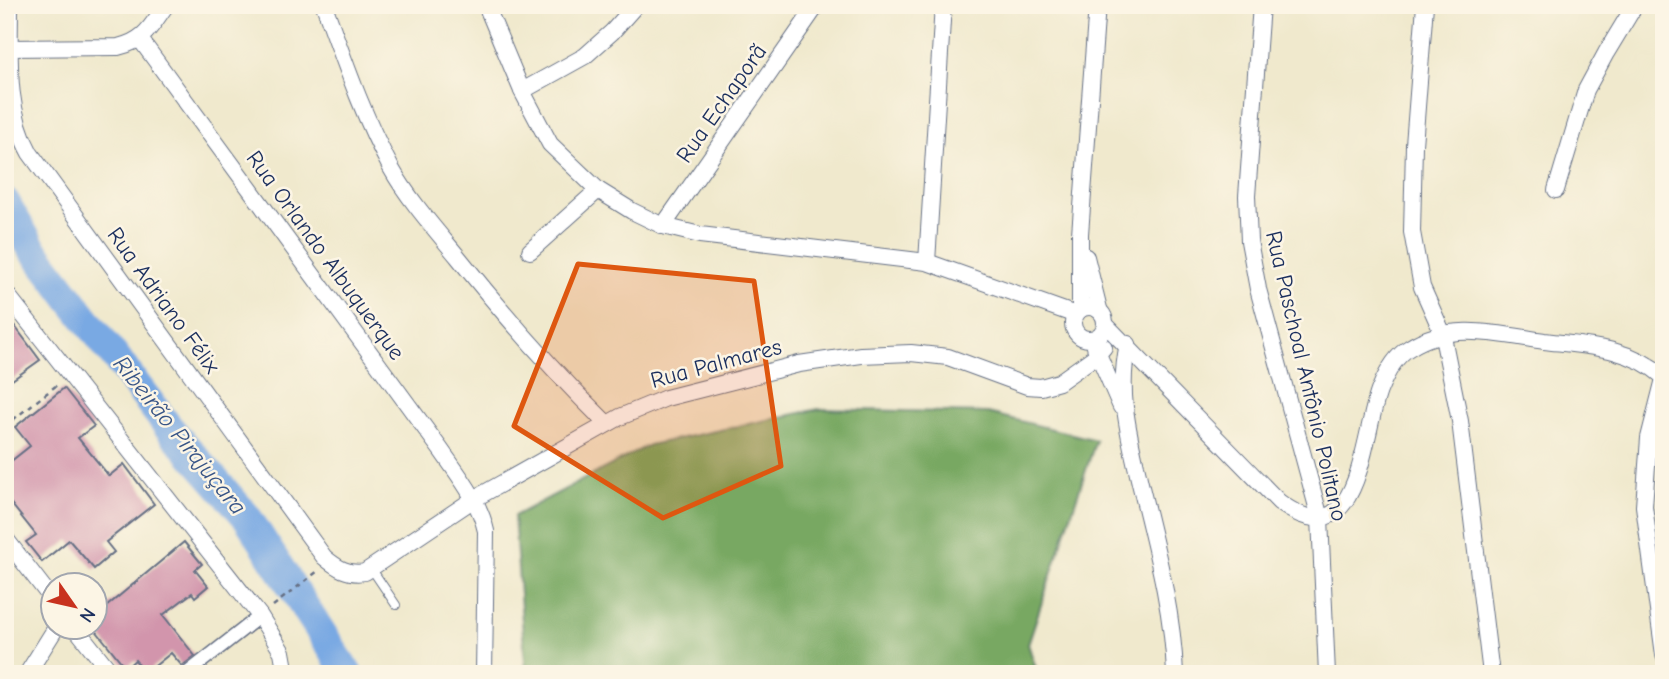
<svg xmlns="http://www.w3.org/2000/svg" width="1669" height="679" viewBox="0 0 1669 679" font-family="'Comic Neue',sans-serif">
  <style>
    .forest { fill: #78a862; stroke: #4a6c60; stroke-width: 2 }
    .lines { fill: none; stroke-linecap: round; stroke-linejoin: round }
    .stream { stroke: #79a9e3; stroke-width: 5 }
    .river { stroke: #79a9e3; stroke-width: 30 }
    .building { fill: #d295ac }
    .service-casing { stroke: #667085; stroke-width: 10 }
    .pedestrian-casing { stroke: #667085; stroke-width: 15 }
    .minor-casing { stroke: #667085; stroke-width: 18 }
    .path { stroke: #667085; stroke-width: 2.5; stroke-dasharray: 5 5; stroke-linecap: butt }
    .service { stroke: #fff; stroke-width: 8 }
    .pedestrian { stroke: #fff; stroke-width: 12 }
    .minor { stroke: #fff; stroke-width: 16 }
    .marked { fill: #de5710; fill-opacity: 0.2; stroke: #de5710; stroke-width: 5; stroke-linejoin: round }
    .labels { text-anchor: middle; stroke-width: 5; stroke-linejoin: round; paint-order: stroke }
    .street-label { font-size: 23px; fill: #1b2f5e; stroke: #fcf5e5 }
    .water-label { font-size: 24px; font-style: italic; fill: #375486; stroke: #fcf5e5 }
  </style>
  <rect width="100%" height="100%" fill="#fcf5e5"/>
  <filter id="ink" filterUnits="userSpaceOnUse"><feTurbulence type="fractalNoise" baseFrequency=".0143" numOctaves="2"/><feDisplacementMap in="SourceGraphic" scale="14" xChannelSelector="R" yChannelSelector="G"/><feConvolveMatrix kernelMatrix="1 2 1 2 8 2 1 2 1" color-interpolation-filters="sRGB"/></filter>
  <filter id="wash" filterUnits="userSpaceOnUse"><feTurbulence type="fractalNoise" baseFrequency=".00686" numOctaves="4" result="noise"/><feDisplacementMap in="SourceGraphic" scale="28" xChannelSelector="R" yChannelSelector="G"/><feGaussianBlur stdDeviation="1.57" result="paint"/><feColorMatrix in="noise" values="0 0 0 0 0 0 0 0 0 0 0 0 0 0 0 0 0 1.4 0 .05"/><feComposite in="paint" operator="in"/></filter>
  <g filter="url(#wash)">
    <rect width="100%" height="100%" fill="#f0e9cd"/>
    <!-- forest -->
    <path class="forest" d="M819,409L988,413L1096,440L1028,644L1038,674H526L514,516L649,445Z"/>
    <g class="lines">
      <!-- stream -->
      <path class="stream" d="M5,181L11,209"/>
      <!-- river -->
      <path class="river" d="M5,202L31,247L170,429L247,517L348,674"/>
    </g>
    <g id="blocks">
      <!-- building -->
      <g class="building">
        <path d="M5,313L40,360L5,385Z"/>
        <path d="M64,388L94,426L78,438L109,476L124,464L154,504L106,542L114,552L94,569L69,540L42,562L26,542L36,535L5,496V466L30,446L15,427Z"/>
        <path d="M184,542L202,564L195,570L208,586L195,597L192,593L163,615L195,656L182,666L171,653L146,673L135,660L126,668L94,628V617Z"/>
      </g>
    </g>
  </g>
  <g filter="url(#ink)">
    <use href="#blocks" fill-opacity="0" stroke="#667085" stroke-width="2"/>
    <g class="lines">
      <!-- service casing -->
      <g class="service-casing">
        <path id="service" d="M371,568L396,605"/>
      </g>
      <!-- pedestrian casing -->
      <g class="pedestrian-casing">
        <path id="pedestrian" d="M186,674L260,616"/>
      </g>
      <!-- minor casing -->
      <g class="minor-casing">
        <g id="minor">
          <path d="M10,5C10,55 5,109 30,153L324,557C337,568 348,575 365,572L474,499L620,417L666,398L799,364L861,355L911,353L948,357L1027,386L1041,387L1059,382L1097,355L1104,347"/>
          <path d="M324,5C344,60 363,116 391,168C409,200 435,229 458,257C505,316 554,372 607,424"/>
          <path d="M486,5L522,91L550,144L598,190L632,211L663,226L700,235L927,262L1076,315"/>
          <path d="M1261,5L1247,196L1249,241L1258,289L1320,518L1327,674"/>
          <path d="M1425,5L1414,145L1412,232L1422,287L1442,332L1460,421L1491,674"/>
          <path d="M140,39L441,450C459,476 479,500 486,531L484,674"/>
          <path d="M5,48L118,47C145,41 151,26 166,5"/>
          <path d="M522,91L585,56L612,32L636,5"/>
          <path d="M1556,190L1586,90L1606,53L1635,5"/>
          <path d="M663,226L817,5"/>
          <path d="M530,251L598,190"/>
          <path d="M1086,257L1099,309"/>
          <path d="M927,262L943,5"/>
          <path d="M5,292L260,616L282,652L286,674"/>
          <circle cx="1089" cy="323" r="16"/>
          <path d="M1080,310V234L1097,5"/>
          <path d="M1105,324L1279,502C1360,562 1362,437 1379,391C1385,376 1395,356 1409,348C1450,321 1498,334 1544,341C1587,346 1630,347 1664,377"/>
          <path d="M1128,344C1117,392 1129,436 1140,483C1155,545 1173,610 1175,674"/>
          <path d="M1095,347L1121,407"/>
          <path d="M1664,379L1649,438L1644,506L1664,655"/>
          <path d="M5,538L52,599"/>
          <path d="M74,626L112,674"/>
          <path d="M27,674L57,626"/>
        </g>
      </g>
      <!-- path -->
      <g class="path">
        <path d="M5,426L57,385"/>
        <path d="M273,606L318,571"/>
      </g>
      <!-- service -->
      <use href="#service" class="service"/>
      <!-- pedestrian -->
      <use href="#pedestrian" class="pedestrian"/>
      <!-- minor -->
      <use href="#minor" class="minor"/>
    </g>
  </g>
  <!-- marked area -->
  <path class="marked" d="M578,264L754,281L781,466L663,518L514,426Z"/>
  <g class="labels">
    <!-- street labels -->
    <g class="street-label">
      <text transform="translate(721 103) rotate(-55)" y="8">Rua Echaporã</text>
      <text transform="translate(326 255) rotate(54)" y="8">Rua Orlando Albuquerque</text>
      <text transform="translate(164 300) rotate(54)" y="8">Rua Adriano Félix</text>
      <text transform="translate(716 363) rotate(-15)" y="8">Rua Palmares</text>
      <text transform="translate(1307 376) rotate(77)" y="8">Rua Paschoal Antônio Politano</text>
    </g>
    <!-- water labels -->
    <g class="water-label">
      <text transform="translate(180 435) rotate(51)" y="8">Ribeirão Pirajuçara</text>
    </g>
  </g>
  <!-- margin -->
  <rect width="1669" height="679" fill="none" stroke="#fcf5e5" stroke-width="28"/>
  <!-- north arrow -->
  <g transform="translate(74 606) rotate(124)"><circle r="33" fill="#fcf5e5" stroke="#a2a6af" stroke-width="2"/>
  <path d="M0-5L12 26L0 18L-12 26Z" fill="#c8321e"/>
  <text y="-10" font-size="19" font-weight="bold" text-anchor="middle" fill="#1b2f5e">N</text>
  </g>
</svg>
